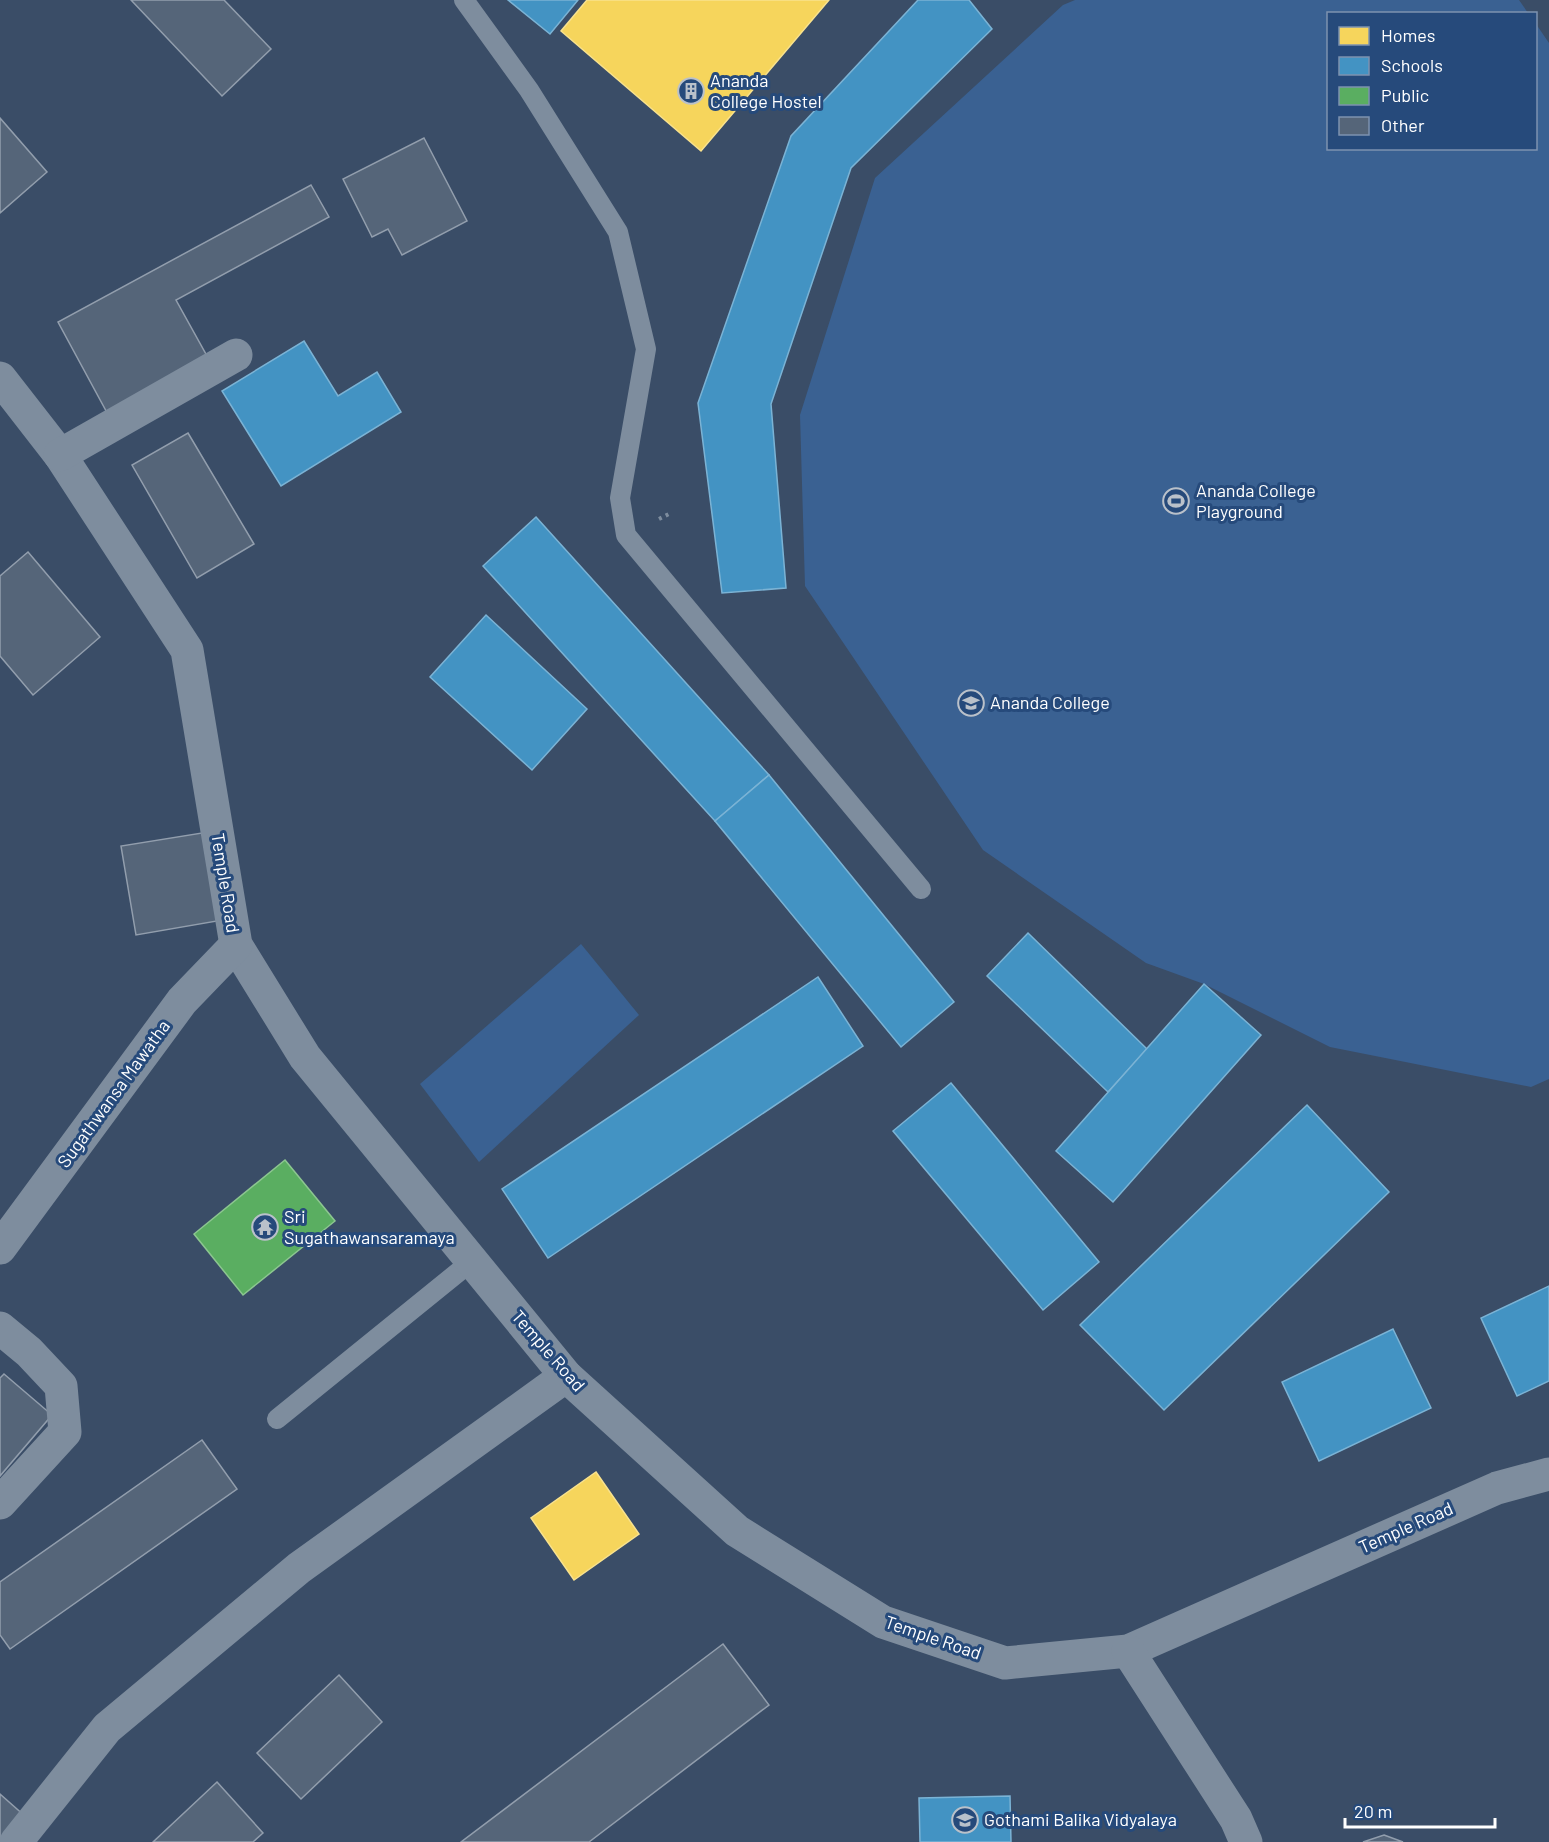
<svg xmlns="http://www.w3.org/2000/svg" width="1549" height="1842" viewBox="0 0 1549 1842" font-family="Barlow,sans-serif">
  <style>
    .green { fill: #3a6192 }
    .homes { fill: #f6d55c; stroke: #f9e28d; stroke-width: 1.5 }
    .schools { fill: #4393c3; stroke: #7bb3d5; stroke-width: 1.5 }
    .public { fill: #5aae61; stroke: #8cc690; stroke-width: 1.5 }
    .building { fill: #556579; stroke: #929ead; stroke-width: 1.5 }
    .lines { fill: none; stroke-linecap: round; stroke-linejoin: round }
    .path { stroke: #7e8d9e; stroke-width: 4; stroke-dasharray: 3 4.5; stroke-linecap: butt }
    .service { stroke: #7e8d9e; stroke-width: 20 }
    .minor { stroke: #7e8d9e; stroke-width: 33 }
    .labels { text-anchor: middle; stroke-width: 6; stroke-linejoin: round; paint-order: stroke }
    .poi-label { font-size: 18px; fill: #fff; stroke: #264a7b; text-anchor: start }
    .street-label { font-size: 18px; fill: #fff; stroke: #264a7b }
  </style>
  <rect width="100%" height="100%" fill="#3a4d67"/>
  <!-- green -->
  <g class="green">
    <path d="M1075,0H1519L1528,13L1328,14V148H1536V24L1549,43V1079L1531,1087L1330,1047L1204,984L1146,963L983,850L805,586L800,415L875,178L1063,5Z"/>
    <path d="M581,944L639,1015L479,1162L420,1084Z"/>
  </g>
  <!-- homes -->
  <g class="homes">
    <path d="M587,0H829L701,151L561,31Z"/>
    <path d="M596,1472L639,1534L574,1580L531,1518Z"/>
  </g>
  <!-- schools -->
  <g class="schools">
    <path d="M508,0H578L550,34Z"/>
    <path d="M918,0H969L992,29L851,168L771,404L786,588L722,593L698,403L791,136Z"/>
    <path d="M304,341L338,396L377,372L401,412L281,486L222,391Z"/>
    <path d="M536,517L769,775L715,821L483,566Z"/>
    <path d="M486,615L587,709L532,770L430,677Z"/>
    <path d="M769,775L954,1002L901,1047L715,821Z"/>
    <path d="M1028,933L1147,1049L1108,1092L987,976Z"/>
    <path d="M818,977L863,1046L548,1258L502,1189Z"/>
    <path d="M1204,984L1261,1035L1113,1202L1056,1151Z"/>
    <path d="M951,1083L1099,1262L1043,1310L893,1131Z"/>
    <path d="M1307,1105L1389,1192L1164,1410L1080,1325Z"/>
    <path d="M1549,1286V1381L1517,1396L1481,1318Z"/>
    <path d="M1393,1329L1431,1408L1319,1461L1282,1382Z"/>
    <path d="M1010,1796L1011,1842H920L919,1798Z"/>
  </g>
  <!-- public -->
  <path class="public" d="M285,1160L335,1221L243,1295L194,1234Z"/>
  <!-- building -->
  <g class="building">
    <path d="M131,0H224L271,49L222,96Z"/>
    <path d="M0,118L47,172L0,213Z"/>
    <path d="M424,138L467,221L402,255L388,229L372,237L343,179Z"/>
    <path d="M311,185L329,217L176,300L212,365L111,420L58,322Z"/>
    <path d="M188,433L254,544L197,578L132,465Z"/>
    <path d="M28,552L100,637L33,695L0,656V576Z"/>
    <path d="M208,832L223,920L136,935L121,846Z"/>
    <path d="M4,1374L52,1415L0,1476V1378Z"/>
    <path d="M202,1440L237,1489L10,1649L0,1635V1582Z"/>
    <path d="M723,1644L769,1705L589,1842H461Z"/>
    <path d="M339,1675L382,1722L301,1799L257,1753Z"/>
    <path d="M217,1782L263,1833L253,1842H153Z"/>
    <path d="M0,1794L26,1817L0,1842Z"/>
    <path d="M1384,1835L1403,1842H1363Z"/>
  </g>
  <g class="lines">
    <!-- path -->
    <path class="path" d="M659,519L669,514"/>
    <!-- service -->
    <g class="service">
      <path d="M464,0L529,90L618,232L646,349L620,498L626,535L921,889"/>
      <path d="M277,1419L472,1261"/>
    </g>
    <!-- minor -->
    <g class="minor">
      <path d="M0,378L60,455L187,650L236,945L305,1057L566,1376L737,1531L883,1622L1005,1663L1128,1651L1497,1488L1549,1474"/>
      <path d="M60,455L236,355"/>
      <path d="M0,1248L182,1001L236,945"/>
      <path d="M0,1328L29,1352L61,1386L65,1432L0,1503"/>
      <path d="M1128,1651L1236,1819L1246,1842"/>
      <path d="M16,1842L107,1728L299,1568L566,1376"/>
    </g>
  </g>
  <!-- icons -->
  <defs>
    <g id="building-ring" transform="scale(1.35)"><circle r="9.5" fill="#264a7b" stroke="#bac1ca" stroke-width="1.5"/><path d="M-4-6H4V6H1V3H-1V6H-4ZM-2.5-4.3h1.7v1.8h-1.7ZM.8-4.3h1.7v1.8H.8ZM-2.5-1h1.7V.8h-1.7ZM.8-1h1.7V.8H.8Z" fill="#bac1ca"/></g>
    <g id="stadium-ring" transform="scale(1.35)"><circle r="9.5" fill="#264a7b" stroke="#bac1ca" stroke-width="1.5"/><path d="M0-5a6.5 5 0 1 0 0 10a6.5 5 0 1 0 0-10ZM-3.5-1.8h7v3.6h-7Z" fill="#bac1ca"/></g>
    <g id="university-ring" transform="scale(1.35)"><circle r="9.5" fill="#264a7b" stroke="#bac1ca" stroke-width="1.5"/><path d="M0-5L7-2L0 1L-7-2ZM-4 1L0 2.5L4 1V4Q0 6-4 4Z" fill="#bac1ca"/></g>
    <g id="temple-ring" transform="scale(1.35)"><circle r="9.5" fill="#264a7b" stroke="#bac1ca" stroke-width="1.5"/><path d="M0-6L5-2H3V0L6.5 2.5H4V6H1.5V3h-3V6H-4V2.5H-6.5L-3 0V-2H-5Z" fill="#bac1ca"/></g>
    <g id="school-ring" transform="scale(1.35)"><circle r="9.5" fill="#264a7b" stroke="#bac1ca" stroke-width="1.5"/><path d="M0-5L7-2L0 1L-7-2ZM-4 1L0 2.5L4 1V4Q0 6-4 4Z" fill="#bac1ca"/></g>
  </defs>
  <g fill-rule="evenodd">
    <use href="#building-ring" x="691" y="91"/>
    <use href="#stadium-ring" x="1176" y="501"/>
    <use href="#university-ring" x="971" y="703"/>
    <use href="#temple-ring" x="265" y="1227"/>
    <use href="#school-ring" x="965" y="1820"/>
  </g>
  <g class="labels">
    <!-- poi labels -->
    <g class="poi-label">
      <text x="710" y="87">Ananda<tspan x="710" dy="21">College Hostel</tspan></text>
      <text x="1196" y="497">Ananda College<tspan x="1196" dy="21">Playground</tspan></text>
      <text x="990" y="709">Ananda College</text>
      <text x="284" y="1223">Sri<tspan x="284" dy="21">Sugathawansaramaya</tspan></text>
      <text x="984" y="1826">Gothami Balika Vidyalaya</text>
    </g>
    <!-- street labels -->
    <g class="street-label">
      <text transform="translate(225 883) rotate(81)" y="6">Temple Road</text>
      <text transform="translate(114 1094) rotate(-54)" y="6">Sugathwansa Mawatha</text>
      <text transform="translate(548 1351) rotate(49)" y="6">Temple Road</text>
      <text transform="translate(1406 1528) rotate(-24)" y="6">Temple Road</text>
      <text transform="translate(933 1638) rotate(19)" y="6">Temple Road</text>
    </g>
  </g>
  <!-- legend -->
  <rect x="1327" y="12" width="210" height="138" fill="#264a7b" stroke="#7d92b0" stroke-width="1.5"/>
  <rect x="1339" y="27" width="30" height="18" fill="#f6d55c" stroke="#7d92b0" stroke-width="1.5"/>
  <text x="1381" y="42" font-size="18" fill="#ffffff">Homes</text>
  <rect x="1339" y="57" width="30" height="18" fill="#4393c3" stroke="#7d92b0" stroke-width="1.5"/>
  <text x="1381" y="72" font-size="18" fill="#ffffff">Schools</text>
  <rect x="1339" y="87" width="30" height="18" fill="#5aae61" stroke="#7d92b0" stroke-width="1.5"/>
  <text x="1381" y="102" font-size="18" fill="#ffffff">Public</text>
  <rect x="1339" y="117" width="30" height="18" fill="#556579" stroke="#7d92b0" stroke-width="1.5"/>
  <text x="1381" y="132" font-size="18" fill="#ffffff">Other</text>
  <!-- scale -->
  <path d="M1345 1818v9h150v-9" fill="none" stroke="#ffffff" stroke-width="3"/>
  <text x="1354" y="1818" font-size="18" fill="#ffffff" stroke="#264a7b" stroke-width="4.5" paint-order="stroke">20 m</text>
</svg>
